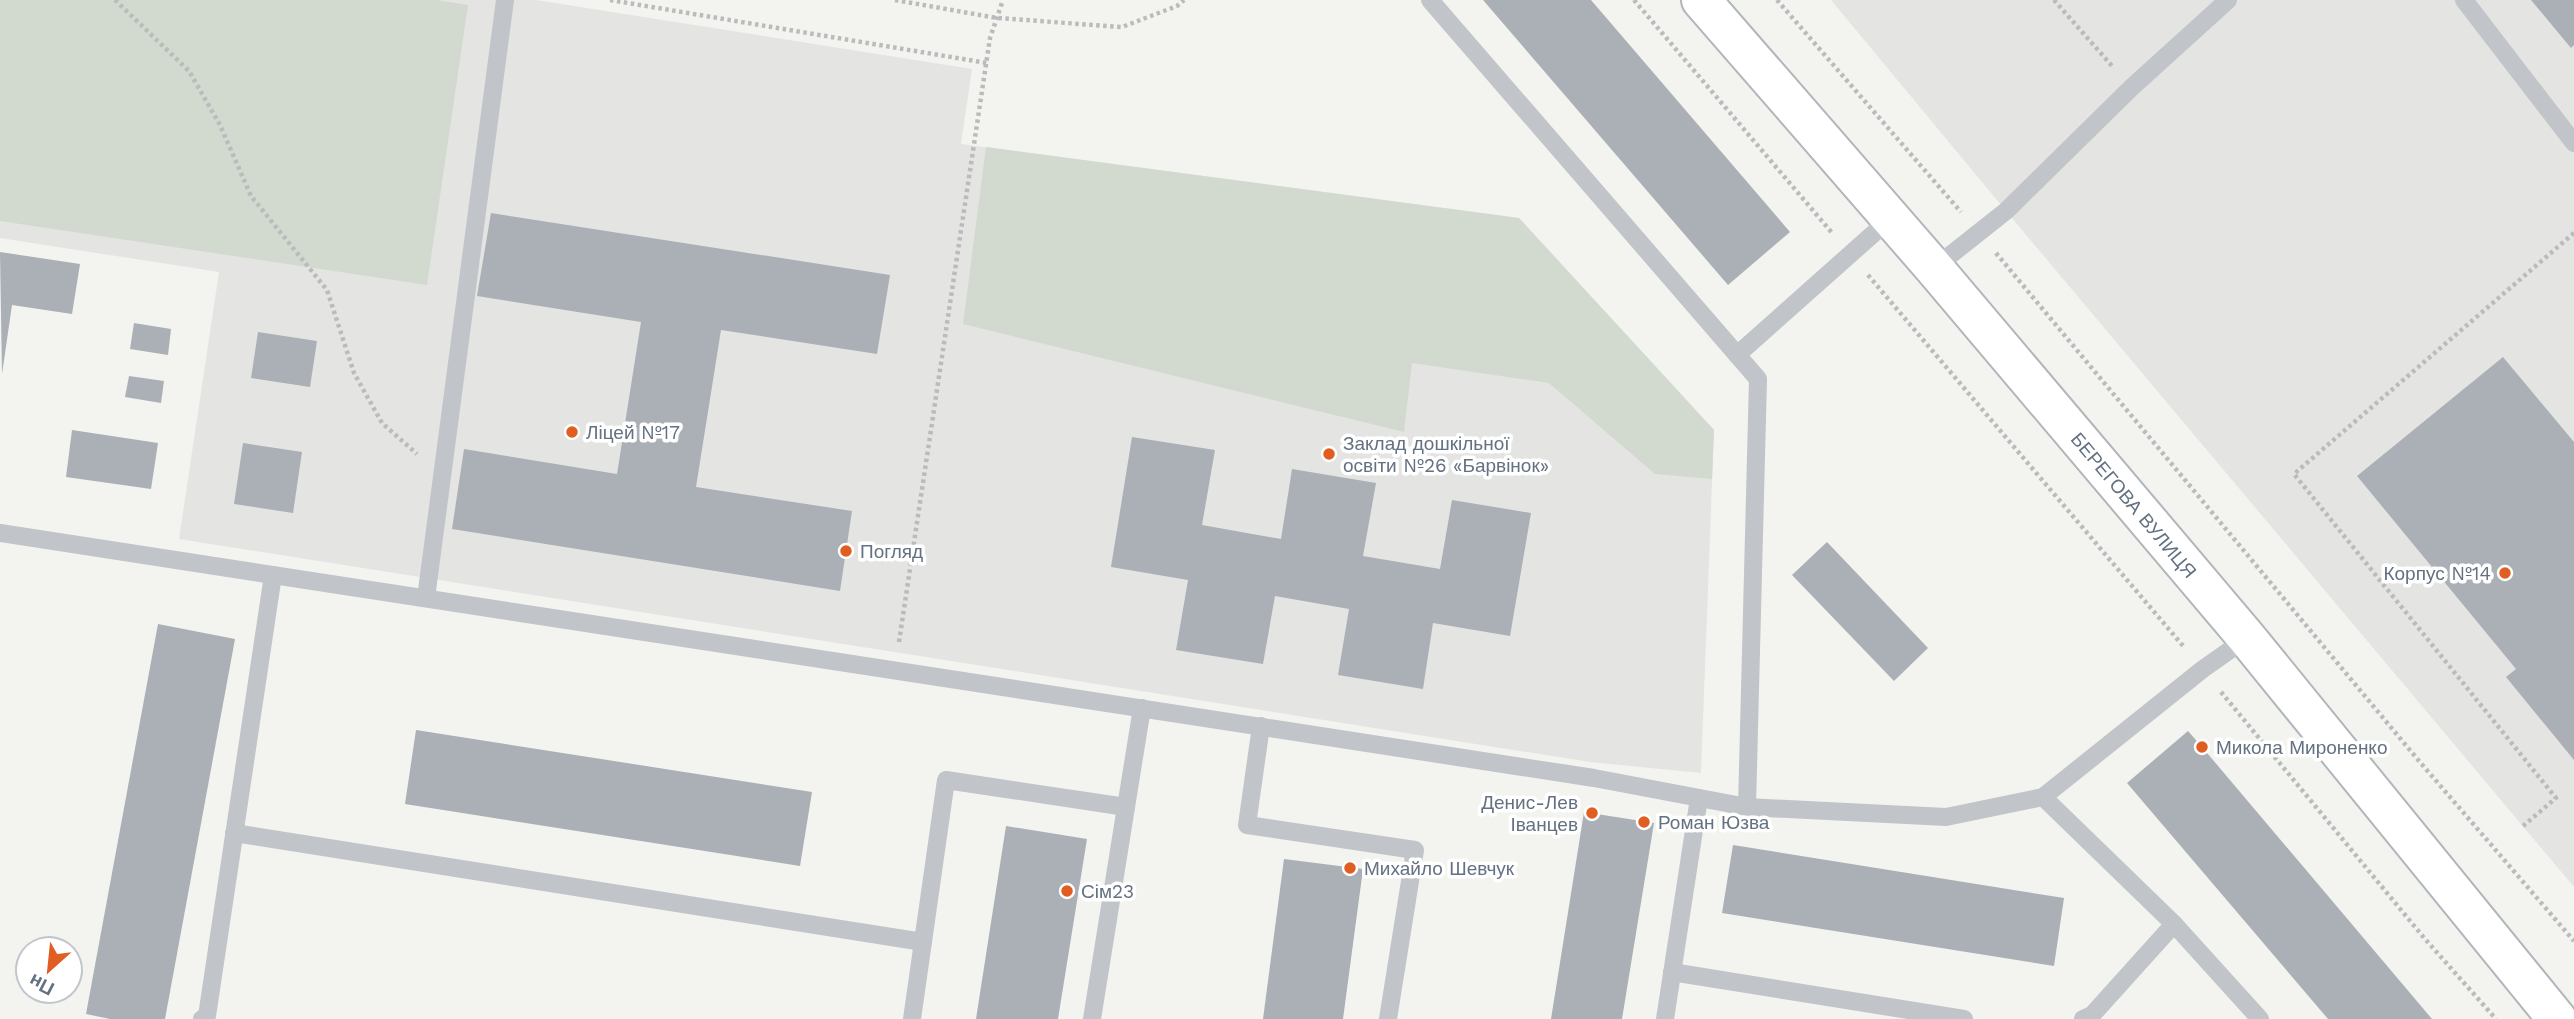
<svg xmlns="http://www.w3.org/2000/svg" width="2574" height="1019" viewBox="0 0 2574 1019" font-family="'Work Sans',sans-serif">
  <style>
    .built { fill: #e4e5e3 }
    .green { fill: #d2d9cf }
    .building { fill: #aab0b5 }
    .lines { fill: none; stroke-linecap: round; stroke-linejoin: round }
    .secondary-casing { stroke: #b1b6ba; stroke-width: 42 }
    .path { stroke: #b9bbbd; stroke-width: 4.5; stroke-dasharray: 3.5 3.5; stroke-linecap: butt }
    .lane { stroke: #c1c4c8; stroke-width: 18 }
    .secondary { stroke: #fff; stroke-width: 38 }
    .poi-dot { fill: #e15e23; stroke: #fff; stroke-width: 2.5 }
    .labels { text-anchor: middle; stroke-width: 7; stroke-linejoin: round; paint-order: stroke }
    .poi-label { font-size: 19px; fill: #637180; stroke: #fff; text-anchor: start }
    .street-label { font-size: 19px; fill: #637180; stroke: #fff }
  </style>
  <rect width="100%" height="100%" fill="#f3f4ef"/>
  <!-- built -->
  <g class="built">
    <path d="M0,0H536L972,69L961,144L1519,218L1714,430L1701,773L1590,762L179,539L219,272L0,238Z"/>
    <path d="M1831,0H2574V887L2006,211Z"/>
  </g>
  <!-- green -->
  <g class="green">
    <path d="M0,0H437L468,5L427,285L0,221Z"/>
    <path d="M986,147L1519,218L1714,430L1712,479L1655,474L1549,383L1412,363L1404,432L963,324Z"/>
  </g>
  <!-- building -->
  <g class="building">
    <path d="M1483,0H1591L1790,232L1728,285Z"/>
    <path d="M2531,0H2574V45L2571,48Z"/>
    <path d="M491,213L890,275L877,354L721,330L696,487L852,511L840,591L452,529L464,449L617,474L641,322L477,296Z"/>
    <path d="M0,252L80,264L72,314L12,305L2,374Z"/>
    <path d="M134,323L171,329L168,355L130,349Z"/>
    <path d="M258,332L317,341L310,387L251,378Z"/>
    <path d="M2503,357L2574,442V760L2506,677L2516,669L2357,476Z"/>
    <path d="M129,376L164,381L161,403L125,397Z"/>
    <path d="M72,430L158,443L151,489L66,477Z"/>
    <path d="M1132,437L1215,450L1202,525L1281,539L1292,469L1376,483L1363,556L1440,569L1452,500L1531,513L1510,636L1433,623L1423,689L1338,675L1349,609L1275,596L1263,664L1176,650L1188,580L1111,567Z"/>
    <path d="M243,443L302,452L293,513L234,504Z"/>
    <path d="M1827,542L1928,648L1894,681L1792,575Z"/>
    <path d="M158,624L235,639L165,1019H110L86,1014Z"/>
    <path d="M416,730L812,792L800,866L405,804Z"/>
    <path d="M2188,731L2202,747L2432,1019H2328L2127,783Z"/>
    <path d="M1584,812L1654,823L1622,1019H1551Z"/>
    <path d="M1006,826L1087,839L1058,1019H976Z"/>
    <path d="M1733,845L2064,898L2054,966L1722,913Z"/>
    <path d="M1284,859L1363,869L1343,1019H1263Z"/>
  </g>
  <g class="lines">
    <!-- secondary casing -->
    <g class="secondary-casing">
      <path id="secondary" d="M1701,0L1934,268L2247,638L2557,1019"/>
    </g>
    <!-- path -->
    <g class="path">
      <path d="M115,0L189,71L220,125L251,196L327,290L354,373L382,423L417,454"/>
      <path d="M610,0L987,63"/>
      <path d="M895,0L997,18L1122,27L1177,6L1184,0"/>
      <path d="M1634,0L1833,234"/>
      <path d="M1777,0L1961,212"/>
      <path d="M2054,0L2112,66"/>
      <path d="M1996,253L2419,761L2574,941"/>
      <path d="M1868,275L2184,647"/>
      <path d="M899,642L990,38L1003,0"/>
      <path d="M2221,692L2425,939L2496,1019"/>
      <path d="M2523,826L2556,798L2294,474L2574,233"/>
    </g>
    <!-- lane -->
    <g class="lane">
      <path d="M1430,0L1758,379L1747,807"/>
      <path d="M2464,0L2574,143"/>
      <path d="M1934,268L2006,211L2131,88L2228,0"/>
      <path d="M1737,355L1891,218"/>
      <path d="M0,533L1594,778L1747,807L1946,817L2043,797L2203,669L2247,638"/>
      <path d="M426,598L505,0"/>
      <path d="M1261,726L1247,825L1415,850L1388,1019"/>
      <path d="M2043,797L2174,924L2260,1019"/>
      <path d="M234,833L923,942"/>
      <path d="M1672,972L1964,1019"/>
      <path d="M202,1019L207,1016L273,575"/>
      <path d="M912,1019L946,780L1126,807L1142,708"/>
      <path d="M1092,1019L1126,807"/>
      <path d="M1665,1019L1699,798"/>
      <path d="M2083,1019L2092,1015L2174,924"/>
    </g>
    <!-- secondary -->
    <use href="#secondary" class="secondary"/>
  </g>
  <!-- markers -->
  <g class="poi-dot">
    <circle cx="572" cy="432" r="7"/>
    <circle cx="1329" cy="454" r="7"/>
    <circle cx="846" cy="551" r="7"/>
    <circle cx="2505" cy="573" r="7"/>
    <circle cx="2202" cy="747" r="7"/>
    <circle cx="1592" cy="813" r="7"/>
    <circle cx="1644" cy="822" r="7"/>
    <circle cx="1350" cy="868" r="7"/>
    <circle cx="1067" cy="891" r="7"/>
  </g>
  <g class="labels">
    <!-- poi labels -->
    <g class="poi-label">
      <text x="586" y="439">Ліцей №17</text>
      <text x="1343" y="450">Заклад дошкільної<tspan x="1343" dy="22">освіти №26 «Барвінок»</tspan></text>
      <text x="860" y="558">Погляд</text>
      <text x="2491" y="580" text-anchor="end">Корпус №14</text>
      <text x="2216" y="754">Микола Мироненко</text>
      <text x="1578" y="809" text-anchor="end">Денис-Лев<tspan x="1578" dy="22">Іванцев</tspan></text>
      <text x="1658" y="829">Роман Юзва</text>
      <text x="1364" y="875">Михайло Шевчук</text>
      <text x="1081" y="898">Сім23</text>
    </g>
    <!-- street labels -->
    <g class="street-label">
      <text transform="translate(2134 505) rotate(50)" y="7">БЕРЕГОВА ВУЛИЦЯ</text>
    </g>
  </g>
  <!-- north arrow -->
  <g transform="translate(49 970) rotate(207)"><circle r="33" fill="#ffffff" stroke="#c1c6cc" stroke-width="2"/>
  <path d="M0-5L12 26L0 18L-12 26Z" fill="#e15e23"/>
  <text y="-10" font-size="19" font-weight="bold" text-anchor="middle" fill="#637180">Пн</text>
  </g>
</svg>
